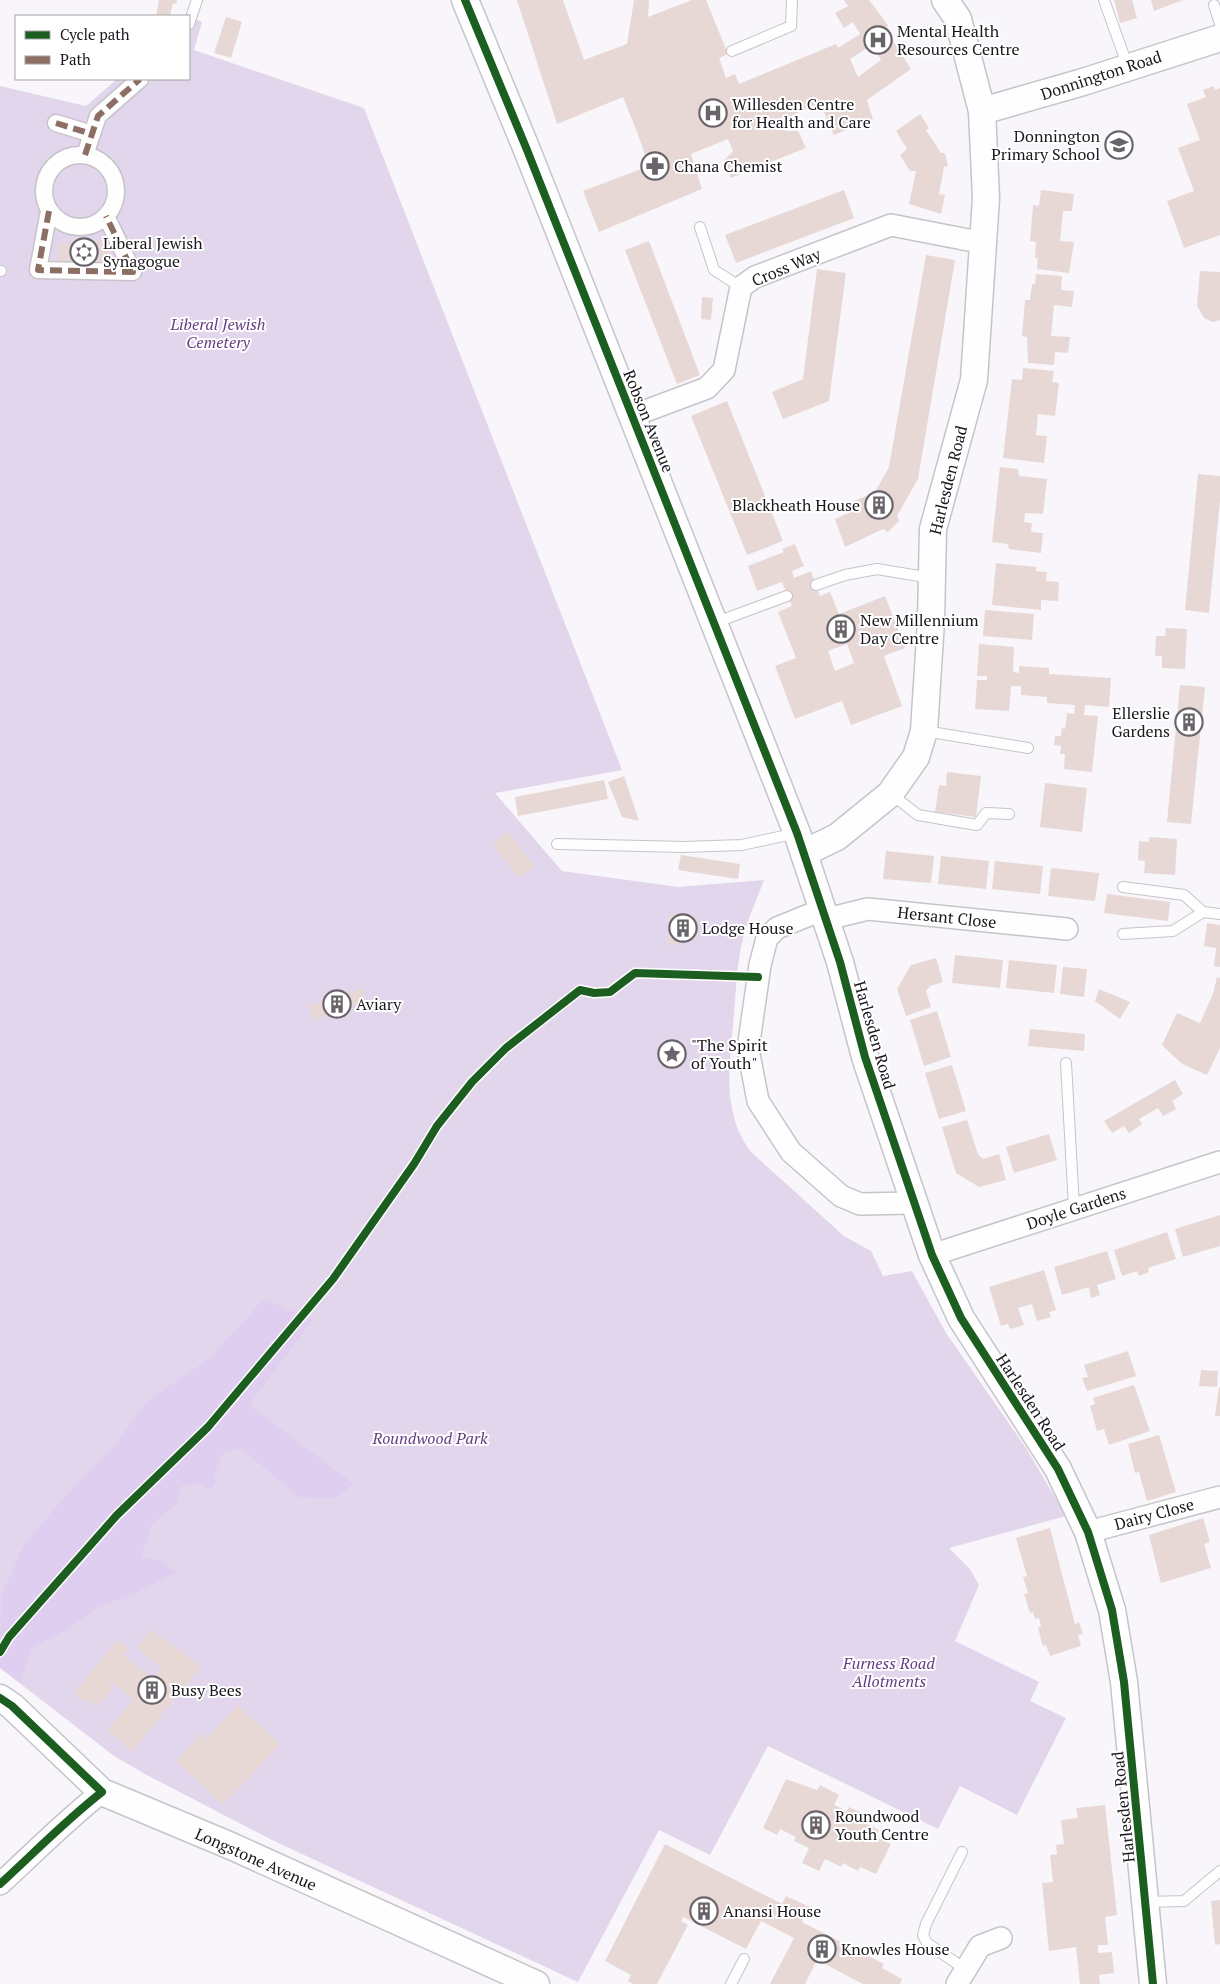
<svg xmlns="http://www.w3.org/2000/svg" width="1220" height="1984" viewBox="0 0 1220 1984" font-family="'PT Serif',serif">
  <style>
    .green { fill: #e1d6ec }
    .forest { fill: #e0cef1 }
    .building { fill: #e7d8d6; fill-rule: evenodd }
    .lines { fill: none; stroke-linecap: round; stroke-linejoin: round }
    .service-casing { stroke: #c6c4ca; stroke-width: 12 }
    .pedestrian-casing { stroke: #c6c4ca; stroke-width: 19 }
    .minor-casing { stroke: #c6c4ca; stroke-width: 24 }
    .tertiary-casing { stroke: #c6c4ca; stroke-width: 29 }
    .service { stroke: #fefefe; stroke-width: 10 }
    .pedestrian { stroke: #fefefe; stroke-width: 16 }
    .minor { stroke: #fefefe; stroke-width: 21 }
    .tertiary { stroke: #fefefe; stroke-width: 26 }
    .quiet { stroke: #8d6e63; stroke-width: 6; stroke-dasharray: 12 6; stroke-linecap: butt }
    .cycleway-casing { stroke: #fff; stroke-width: 11 }
    .cycleway { stroke: #1b5e20; stroke-width: 8 }
    .labels { text-anchor: middle; stroke-width: 4; stroke-linejoin: round; paint-order: stroke }
    .poi-label { font-size: 16px; fill: #1a161d; stroke: #fff; text-anchor: start }
    .street-label { font-size: 16px; fill: #1a161d; stroke: #fff }
    .park-label { font-size: 16px; font-style: italic; fill: #663c85; stroke: #fff }
  </style>
  <rect width="100%" height="100%" fill="#f8f6fa"/>
  <!-- green -->
  <path class="green" d="M189,17L202,22L194,50L364,108L622,770L495,793L562,871L678,887L764,880C757,899 748,918 743,938C737,963 736,989 734,1014C730,1061 720,1113 752,1153L844,1236L871,1251L883,1276L912,1271L946,1333L1026,1448L1066,1516L949,1548L970,1569L979,1585L955,1641L1039,1682L1030,1701L1066,1718L1017,1815L960,1786L938,1829L768,1746L710,1855L659,1830L578,1982L274,1841L145,1774L114,1756L0,1668V86L86,106L117,79H189Z"/>
  <!-- forest -->
  <path class="forest" d="M264,1299L313,1320L249,1405L354,1484L335,1499L299,1497L241,1448L222,1454L214,1475L216,1482L212,1488L207,1489L201,1482L181,1486L177,1504L150,1526L149,1536L141,1556L164,1562L176,1572L139,1591L98,1608L65,1631L33,1647L20,1682L0,1668L1,1596L24,1545L60,1502L115,1445L146,1402L210,1358Z"/>
  <!-- building -->
  <g class="building">
    <path d="M159,0H177L176,4L173,3L170,16H156Z"/>
    <path d="M517,0H563L584,60L627,44L634,0H649L648,17L692,0H706L728,54L719,58L726,78L735,74L739,84L836,44L838,48L860,34L853,22L844,28L835,13L848,6L844,0H869L888,25L887,27L891,33L890,36L911,69L867,100L873,119L834,135L820,103L782,120L786,131H798L806,148L731,178L723,161L733,151L728,139L691,154L702,189L599,232L583,191L649,166L637,132L623,97L557,124ZM872,45L881,60L858,77L850,59Z"/>
    <path d="M1114,0H1132L1137,18L1120,23Z"/>
    <path d="M1151,0H1183L1154,11Z"/>
    <path d="M226,17L242,22L231,58L214,53Z"/>
    <path d="M1213,86L1215,90L1220,88V235L1184,248L1167,201L1194,191L1178,148L1200,140L1187,104L1206,97L1203,90Z"/>
    <path d="M920,114L929,128L926,130L941,153H945L948,166L944,167L939,194L945,195L941,214L909,204L916,171H910L900,155L907,149L896,131Z"/>
    <path d="M844,190L854,218L736,263L725,235Z"/>
    <path d="M1041,190L1074,194L1072,211H1063L1060,241L1074,242L1069,273L1037,269L1038,258H1035L1036,242L1030,241L1033,205L1039,206Z"/>
    <path d="M73,239L111,242L109,268L70,266V262L58,261L59,243L72,244Z"/>
    <path d="M649,241L700,375L677,384L625,250Z"/>
    <path d="M926,255L955,260L918,479L897,516L899,521L888,532L883,529L845,547L835,519L857,509L854,501L875,492L889,467Z"/>
    <path d="M817,269L846,273L829,401L783,419L772,392L803,379Z"/>
    <path d="M1200,271L1220,272V320L1213,322L1204,318L1197,306Z"/>
    <path d="M1036,274L1062,276L1061,290L1074,291L1072,307L1054,305L1051,336L1070,337L1068,353L1055,352L1054,365L1028,363L1027,337L1022,336L1025,300H1030L1032,284H1035Z"/>
    <path d="M702,297L713,298L711,320L701,319Z"/>
    <path d="M1023,368L1054,371L1052,382L1059,383L1055,416L1038,414L1036,435L1047,436L1044,463L1003,458L1012,379L1022,380Z"/>
    <path d="M727,401L783,541L747,555L691,416Z"/>
    <path d="M1000,467L1018,469L1019,476L1047,479L1043,514L1025,513L1024,522L1032,523L1031,532L1043,533L1041,553L1009,549L1008,544L992,542Z"/>
    <path d="M1198,474L1220,476V500L1209,613L1185,610Z"/>
    <path d="M795,544L804,566L792,571L794,578L811,571L820,596L830,592L839,614L885,596L905,648L884,656L902,706L851,725L842,701L795,719L775,666L796,658L778,612L792,606L782,582L757,591L748,566L784,552L782,549ZM847,644L854,663L835,671L828,651Z"/>
    <path d="M996,563L1037,567L1035,571L1047,572L1046,581L1059,582L1058,601L1041,600V610L992,605Z"/>
    <path d="M985,610L1034,614L1032,640L983,636Z"/>
    <path d="M1166,628L1187,629L1185,669L1162,668V656H1155L1156,636H1165Z"/>
    <path d="M979,644L1014,647L1013,672L1019,673V666L1049,668V674L1111,678L1109,707L1085,705L1084,715L1098,716L1092,772L1064,769L1065,754H1060L1061,746L1054,745L1055,736H1061L1062,728L1065,729L1067,713L1074,714L1075,705L1047,703V697L1021,695V686H1011L1009,711L975,709L977,680H987V676H977Z"/>
    <path d="M1180,685L1205,687L1191,824L1167,822Z"/>
    <path d="M947,772L981,776L976,817L935,812L939,785L946,786Z"/>
    <path d="M624,776L639,821L622,817L608,782Z"/>
    <path d="M604,780L608,799L518,816L515,797Z"/>
    <path d="M1045,783L1087,788L1082,832L1040,827Z"/>
    <path d="M508,832L535,866L519,878L493,844Z"/>
    <path d="M1149,837L1177,839L1175,875L1144,873L1145,861L1138,860L1139,841L1149,842Z"/>
    <path d="M886,851L934,856L931,883L883,879Z"/>
    <path d="M681,855L740,864L738,879L678,870Z"/>
    <path d="M941,856L989,861L986,889L938,884Z"/>
    <path d="M995,861L1043,866L1040,894L992,889Z"/>
    <path d="M1051,868L1099,873L1095,901L1048,896Z"/>
    <path d="M1107,894L1170,902L1168,921L1104,913Z"/>
    <path d="M669,915L698,916L697,941H678V945H668Z"/>
    <path d="M1207,923L1220,925V967L1214,966L1216,948L1204,946Z"/>
    <path d="M955,955L1003,960L1000,988L952,983Z"/>
    <path d="M936,958L943,982L930,986L926,991L931,1007L906,1016L897,989L911,965Z"/>
    <path d="M1009,960L1057,965L1054,993L1006,988Z"/>
    <path d="M1063,967L1087,969L1084,997L1060,994Z"/>
    <path d="M1217,977L1220,978V1048L1207,1075L1182,1064L1162,1045L1177,1013L1200,1023L1213,994Z"/>
    <path d="M362,988L367,1002L313,1020L308,1006Z"/>
    <path d="M1099,989L1130,1002L1120,1019L1095,1001Z"/>
    <path d="M937,1011L951,1057L924,1066L910,1020Z"/>
    <path d="M1030,1029L1085,1034L1084,1051L1028,1046Z"/>
    <path d="M952,1065L966,1111L939,1119L925,1073Z"/>
    <path d="M1175,1080L1183,1094L1172,1101L1176,1109L1163,1116L1158,1108L1139,1119L1142,1124L1129,1133L1124,1126L1112,1133L1104,1121Z"/>
    <path d="M967,1120L978,1154L983,1159L999,1154L1006,1180L979,1187L956,1173L942,1127Z"/>
    <path d="M1049,1134L1057,1160L1014,1173L1006,1147Z"/>
    <path d="M1220,1215V1246L1183,1257L1175,1229Z"/>
    <path d="M1167,1232L1176,1259L1148,1268L1149,1272L1139,1276L1137,1271L1122,1276L1114,1250Z"/>
    <path d="M1107,1251L1116,1279L1097,1285L1100,1295L1091,1298L1089,1287L1062,1295L1054,1267Z"/>
    <path d="M1044,1270L1056,1310L1049,1312L1051,1317L1037,1321L1032,1304L1018,1308L1024,1325L1010,1329L1008,1324L1001,1326L989,1287Z"/>
    <path d="M1128,1351L1136,1376L1087,1391L1082,1378L1088,1377L1084,1365Z"/>
    <path d="M1201,1370L1218,1371L1217,1387L1199,1386Z"/>
    <path d="M1134,1385L1150,1431L1109,1445L1104,1429L1097,1431L1090,1406L1095,1404L1093,1398Z"/>
    <path d="M1219,1387H1220V1416H1215Z"/>
    <path d="M1159,1435L1176,1492L1147,1501L1139,1472L1135,1473L1128,1444Z"/>
    <path d="M1203,1518L1210,1542L1204,1544L1211,1568L1161,1583L1149,1535Z"/>
    <path d="M1050,1528L1075,1624L1079,1622L1083,1634L1078,1635L1081,1646L1050,1656L1046,1645L1043,1646L1038,1628L1041,1626L1039,1618L1035,1619L1033,1612L1030,1613L1024,1594L1028,1593L1023,1577L1027,1576L1016,1538Z"/>
    <path d="M151,1630L201,1666L132,1751L107,1731L133,1699L112,1682L109,1685L113,1688L98,1706L90,1701L88,1704L74,1693L117,1640L128,1649L123,1655L153,1679L162,1668L137,1648Z"/>
    <path d="M238,1705L280,1744L223,1805L176,1761L202,1733L207,1738Z"/>
    <path d="M786,1779L817,1790L820,1785L839,1795L834,1805L847,1811L849,1807L867,1815L863,1822L879,1830L876,1837L891,1844L876,1874L860,1867L858,1871L843,1863L841,1867L825,1859L819,1871L802,1863L809,1848L794,1841L796,1837L780,1829L777,1835L763,1828Z"/>
    <path d="M1105,1805L1117,1915L1105,1917L1108,1945H1098V1953L1112,1952L1114,1973L1099,1975L1100,1984H1080L1076,1947L1049,1951L1042,1883L1053,1882L1050,1855L1057,1854L1056,1845L1064,1844L1061,1820L1078,1818L1076,1808Z"/>
    <path d="M665,1844L782,1904L786,1896L810,1907L802,1922L884,1964L882,1968L902,1979L900,1984H863L817,1960L805,1984H770L794,1938L761,1921L746,1949L683,1917L681,1921L688,1925L657,1984H633L628,1981L631,1975L605,1961Z"/>
    <path d="M1220,1900V1944L1215,1945L1211,1901Z"/>
  </g>
  <g class="lines">
    <!-- service casing -->
    <g class="service-casing">
      <g id="service">
        <path d="M1104,0L1128,67"/>
        <path d="M1214,5L1220,24"/>
        <path d="M189,24L197,0"/>
        <path d="M732,51L791,26L792,0"/>
        <path d="M700,227L714,270L741,287"/>
        <path d="M0,271H1"/>
        <path d="M816,585L845,575L877,569L931,578"/>
        <path d="M714,623L787,596"/>
        <path d="M925,731L1028,748"/>
        <path d="M891,794L918,815L977,825L986,813L1009,814"/>
        <path d="M557,844L684,847L742,845L797,833"/>
        <path d="M1123,887L1184,895L1203,912L1220,914"/>
        <path d="M1123,934L1173,931L1203,912"/>
        <path d="M1066,1063L1074,1208"/>
        <path d="M962,1852L926,1924L923,1935L927,1943L965,1969"/>
        <path d="M1146,1902L1184,1901L1220,1871"/>
        <path d="M731,1984L744,1959"/>
      </g>
    </g>
    <!-- pedestrian casing -->
    <g class="pedestrian-casing">
      <g id="pedestrian">
        <path d="M56,123L92,134"/>
        <path d="M85,155L98,116L140,79"/>
        <circle cx="80" cy="191" r="36"/>
        <path d="M49,211L38,270L133,272L106,216"/>
      </g>
    </g>
    <!-- minor casing -->
    <g class="minor-casing">
      <g id="minor">
        <path d="M632,416L707,388L724,370L741,287L755,277L891,225L984,243"/>
        <path d="M824,909L777,928L767,938L760,965L748,1049L758,1101L791,1152L841,1196L860,1204L913,1203"/>
        <path d="M827,919L868,909L1067,929"/>
        <path d="M932,1255L1220,1162"/>
        <path d="M1088,1532L1220,1497"/>
        <path d="M0,1884C34,1853 66,1820 102,1792"/>
        <path d="M957,1984L980,1946L1001,1938"/>
      </g>
    </g>
    <!-- tertiary casing -->
    <g class="tertiary-casing">
      <g id="tertiary">
        <path d="M465,0L527,150L797,833L840,962L865,1057L932,1255L961,1318L1058,1469L1088,1532L1112,1610L1124,1682L1153,1984"/>
        <path d="M982,111L1083,82L1220,38"/>
        <path d="M804,853L837,837L890,794L916,757L924,731L931,621L933,529L974,380L986,198L982,111L958,19L945,0"/>
        <path d="M0,1698L12,1706L102,1792L231,1846L536,1984"/>
      </g>
    </g>
    <!-- service -->
    <use href="#service" class="service"/>
    <!-- pedestrian -->
    <use href="#pedestrian" class="pedestrian"/>
    <!-- minor -->
    <use href="#minor" class="minor"/>
    <!-- tertiary -->
    <use href="#tertiary" class="tertiary"/>
    <!-- quiet -->
    <g class="quiet">
      <path d="M56,123L92,134"/>
      <path d="M85,155L98,116L140,79"/>
      <path d="M49,211L38,270L133,272L106,216"/>
    </g>
    <!-- cycleway casing -->
    <g class="cycleway-casing">
      <g id="cycleway">
        <path d="M465,0L527,150L797,833L840,962L865,1057L932,1255L961,1318L1058,1469L1088,1532L1112,1610L1124,1682L1153,1984"/>
        <path d="M0,1652L9,1637L117,1515L208,1427L333,1279L414,1164L437,1126L472,1082L506,1048L580,990L594,993L610,992L635,973L758,977"/>
        <path d="M0,1698L12,1706L102,1792C66,1820 34,1853 0,1884"/>
      </g>
    </g>
    <!-- cycleway -->
    <use href="#cycleway" class="cycleway"/>
  </g>
  <!-- icons -->
  <defs>
    <g id="hospital-ring" transform="scale(1.4375)"><circle r="9.5" fill="#fff" stroke="#68646a" stroke-width="1.5"/><path d="M-5-5h3v3.5h4V-5h3V5h-3V1.5h-4V5h-3Z" fill="#68646a"/></g>
    <g id="school-ring" transform="scale(1.4375)"><circle r="9.5" fill="#fff" stroke="#68646a" stroke-width="1.5"/><path d="M0-5L7-2L0 1L-7-2ZM-4 1L0 2.5L4 1V4Q0 6-4 4Z" fill="#68646a"/></g>
    <g id="pharmacy-ring" transform="scale(1.4375)"><circle r="9.5" fill="#fff" stroke="#68646a" stroke-width="1.5"/><path d="M-2-6h4v4h4v4h-4v4h-4v-4h-4v-4h4Z" fill="#68646a"/></g>
    <g id="synagogue-ring" transform="scale(1.4375)"><circle r="9.5" fill="#fff" stroke="#68646a" stroke-width="1.5"/><path d="M0-6.5L5.6 3.2H-5.6ZM0 6.5L5.6-3.2H-5.6Z" fill="#68646a"/></g>
    <g id="building-ring" transform="scale(1.4375)"><circle r="9.5" fill="#fff" stroke="#68646a" stroke-width="1.5"/><path d="M-4-6H4V6H1V3H-1V6H-4ZM-2.5-4.3h1.7v1.8h-1.7ZM.8-4.3h1.7v1.8H.8ZM-2.5-1h1.7V.8h-1.7ZM.8-1h1.7V.8H.8Z" fill="#68646a"/></g>
    <g id="sight-ring" transform="scale(1.4375)"><circle r="9.5" fill="#fff" stroke="#68646a" stroke-width="1.5"/><path d="M0-6L1.8-2.2L6-1.7L2.9 1.2L3.7 5.4L0 3.3L-3.7 5.4L-2.9 1.2L-6-1.7L-1.8-2.2Z" fill="#68646a"/></g>
  </defs>
  <g fill-rule="evenodd">
    <use href="#hospital-ring" x="878" y="40"/>
    <use href="#hospital-ring" x="713" y="113"/>
    <use href="#school-ring" x="1119" y="145"/>
    <use href="#pharmacy-ring" x="655" y="166"/>
    <use href="#synagogue-ring" x="84" y="252"/>
    <use href="#building-ring" x="879" y="505"/>
    <use href="#building-ring" x="841" y="629"/>
    <use href="#building-ring" x="1189" y="722"/>
    <use href="#building-ring" x="683" y="928"/>
    <use href="#building-ring" x="337" y="1004"/>
    <use href="#sight-ring" x="672" y="1054"/>
    <use href="#building-ring" x="152" y="1690"/>
    <use href="#building-ring" x="816" y="1825"/>
    <use href="#building-ring" x="704" y="1911"/>
    <use href="#building-ring" x="822" y="1949"/>
  </g>
  <g class="labels">
    <!-- poi labels -->
    <g class="poi-label">
      <text x="897" y="37">Mental Health<tspan x="897" dy="18">Resources Centre</tspan></text>
      <text x="732" y="110">Willesden Centre<tspan x="732" dy="18">for Health and Care</tspan></text>
      <text x="1100" y="142" text-anchor="end">Donnington<tspan x="1100" dy="18">Primary School</tspan></text>
      <text x="674" y="172">Chana Chemist</text>
      <text x="103" y="249">Liberal Jewish<tspan x="103" dy="18">Synagogue</tspan></text>
      <text x="860" y="511" text-anchor="end">Blackheath House</text>
      <text x="860" y="626">New Millennium<tspan x="860" dy="18">Day Centre</tspan></text>
      <text x="1170" y="719" text-anchor="end">Ellerslie<tspan x="1170" dy="18">Gardens</tspan></text>
      <text x="702" y="934">Lodge House</text>
      <text x="356" y="1010">Aviary</text>
      <text x="691" y="1051">"The Spirit<tspan x="691" dy="18">of Youth"</tspan></text>
      <text x="171" y="1696">Busy Bees</text>
      <text x="835" y="1822">Roundwood<tspan x="835" dy="18">Youth Centre</tspan></text>
      <text x="723" y="1917">Anansi House</text>
      <text x="841" y="1955">Knowles House</text>
    </g>
    <!-- street labels -->
    <g class="street-label">
      <text transform="translate(1101 75) rotate(-18)" y="6">Donnington Road</text>
      <text transform="translate(786 267) rotate(-23)" y="6">Cross Way</text>
      <text transform="translate(649 421) rotate(68)" y="6">Robson Avenue</text>
      <text transform="translate(948 480) rotate(-76)" y="6">Harlesden Road</text>
      <text transform="translate(947 917) rotate(6)" y="6">Hersant Close</text>
      <text transform="translate(875 1035) rotate(74)" y="6">Harlesden Road</text>
      <text transform="translate(1076 1208) rotate(-18)" y="6">Doyle Gardens</text>
      <text transform="translate(1031 1402) rotate(57)" y="6">Harlesden Road</text>
      <text transform="translate(1154 1514) rotate(-15)" y="6">Dairy Close</text>
      <text transform="translate(1123 1807) rotate(-96)" y="6">Harlesden Road</text>
      <text transform="translate(256 1859) rotate(24)" y="6">Longstone Avenue</text>
    </g>
    <!-- park labels -->
    <g class="park-label">
      <text x="218" y="330">Liberal Jewish<tspan x="218" dy="18">Cemetery</tspan></text>
      <text x="430" y="1444">Roundwood Park</text>
      <text x="889" y="1669">Furness Road<tspan x="889" dy="18">Allotments</tspan></text>
    </g>
  </g>
  <!-- legend -->
  <rect x="15" y="15" width="175" height="65" fill="#ffffff" stroke="#a3a2a5"/>
  <rect x="25" y="31" width="25" height="8" fill="#1b5e20" stroke="#a3a2a5"/>
  <text x="60" y="40" font-size="15" fill="#1a161d">Cycle path</text>
  <rect x="25" y="56" width="25" height="8" fill="#8d6e63" stroke="#a3a2a5"/>
  <text x="60" y="65" font-size="15" fill="#1a161d">Path</text>
</svg>
